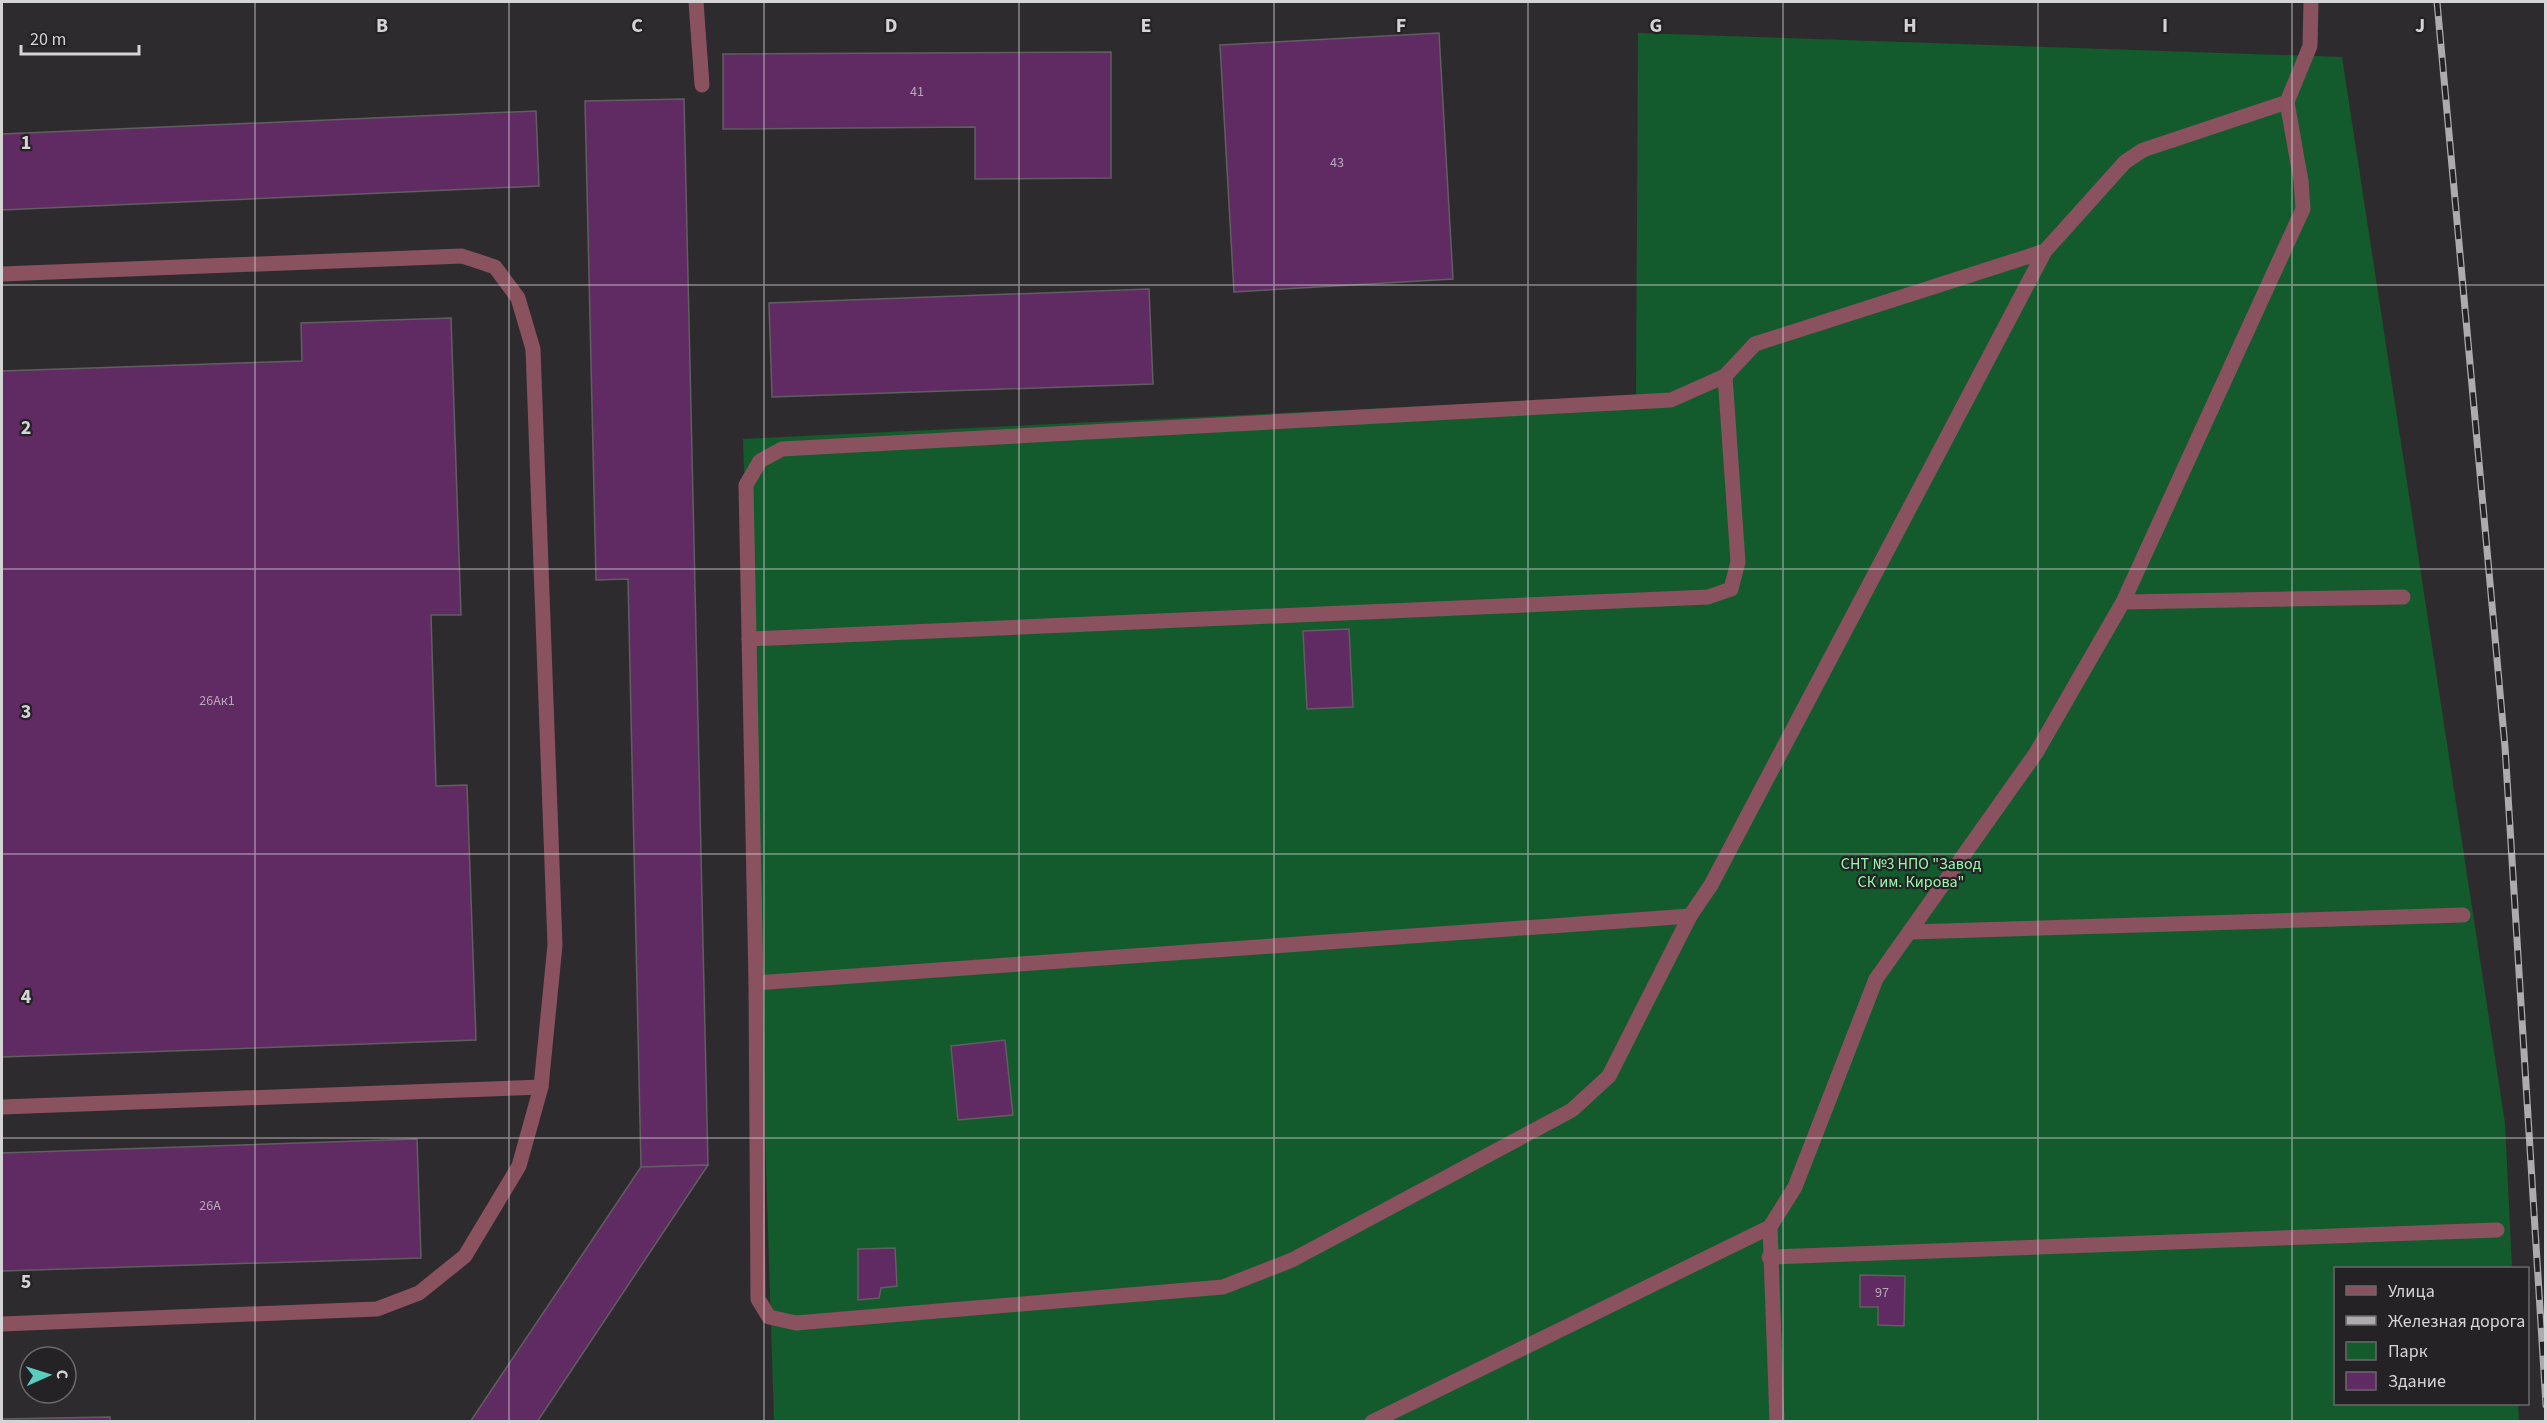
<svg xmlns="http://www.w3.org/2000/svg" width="2547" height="1423" viewBox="0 0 2547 1423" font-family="'Source Sans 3',sans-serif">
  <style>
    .green { fill: #135a2c }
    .building { fill: #602a63; stroke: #615e61; stroke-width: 1.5 }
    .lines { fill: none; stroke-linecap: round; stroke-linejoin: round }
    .minor { stroke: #8a515f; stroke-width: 15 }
    .rail-casing { stroke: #acabad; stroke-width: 7 }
    .rail { stroke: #242225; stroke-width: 4.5; stroke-dasharray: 14; stroke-linecap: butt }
    .grid { fill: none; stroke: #d4d3d5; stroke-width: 1.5; stroke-opacity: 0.55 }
    .labels { text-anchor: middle; stroke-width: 4.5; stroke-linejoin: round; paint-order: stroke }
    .number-label { font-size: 14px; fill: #b7a9b8 }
    .park-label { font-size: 16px; fill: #96f9ad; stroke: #242225 }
    .grid-label { font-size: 20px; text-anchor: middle; font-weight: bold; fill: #d4d3d5; stroke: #242225; stroke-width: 4.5; stroke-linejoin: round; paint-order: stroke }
  </style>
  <rect width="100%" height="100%" fill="#2e2b2f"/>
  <!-- green -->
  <path class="green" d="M1638,33L2342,57L2505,1123L2512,1268H2336V1404H2518L2519,1421H774L743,439L1636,396Z"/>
  <!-- building -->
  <g class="building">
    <path d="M1439,33L1453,279L1234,292L1220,45Z"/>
    <path d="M1111,52V178L975,179V127L723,129V54Z"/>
    <path d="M684,99L708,1165L641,1167L628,579L596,580L585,101Z"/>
    <path d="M536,111L539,186L2,210V134Z"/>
    <path d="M1149,289L1153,384L772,397L769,303Z"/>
    <path d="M451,318L461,615H431L436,786L467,785L476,1040L2,1057V371L302,361L301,323Z"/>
    <path d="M1349,629L1353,707L1307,709L1303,631Z"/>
    <path d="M1005,1040L1013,1115L958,1120L951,1046Z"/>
    <path d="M417,1139L421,1258L2,1271V1153Z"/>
    <path d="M708,1165L537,1422H470L641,1167Z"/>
    <path d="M895,1248L897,1286L881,1288L879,1298L858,1300V1249Z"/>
    <path d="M1860,1275L1905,1276L1904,1326L1878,1325V1307H1860Z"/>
    <path d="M110,1417V1422H2V1419Z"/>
  </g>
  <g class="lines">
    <!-- minor -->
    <g class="minor">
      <path d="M696,2L702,85"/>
      <path d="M2045,251L1755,344L1725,376L1671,400L782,449L760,461L746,485L756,983L758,1299L769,1317L796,1323L1223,1287L1292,1260L1572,1110L1609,1076L1690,916L1711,885L2045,251L2125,162L2143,150L2287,102"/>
      <path d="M2,274L462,256L495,267L518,298L533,349L555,945L541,1087L519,1166L465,1256L419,1293L377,1309L2,1324"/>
      <path d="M2123,602L2403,597"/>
      <path d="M749,639L1708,597L1731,589L1738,562L1725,376"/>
      <path d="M1910,932L2463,915"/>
      <path d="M756,983L1690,916"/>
      <path d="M2,1107L541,1087"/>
      <path d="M1769,1257L2497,1230"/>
      <path d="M1372,1422L1770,1227"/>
      <path d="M1777,1422L1770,1227L1795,1187L1876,979L2036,753L2123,602L2303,209L2301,181L2287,102L2310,46L2311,2"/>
    </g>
    <!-- rail casing -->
    <g class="rail-casing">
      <path id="rail" d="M2437,2L2505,747L2546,1405"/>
    </g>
    <!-- rail -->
    <use href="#rail" class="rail"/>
  </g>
  <!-- grid -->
  <path class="grid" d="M255,2V1422M509,2V1422M764,2V1422M1019,2V1422M1274,2V1422M1528,2V1422M1783,2V1422M2038,2V1422M2292,2V1422M2,285H2546M2,569H2546M2,854H2546M2,1138H2546"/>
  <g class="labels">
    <!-- number labels -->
    <g class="number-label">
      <text x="917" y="96">41</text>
      <text x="1337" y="167">43</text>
      <text x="217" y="705">26Ак1</text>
      <text x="210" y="1210">26А</text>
      <text x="1882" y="1297">97</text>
    </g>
    <!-- park labels -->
    <g class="park-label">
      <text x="1911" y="869">СНТ №3 НПО "Завод<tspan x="1911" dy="18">СК им. Кирова"</tspan></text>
    </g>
  </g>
  <g class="grid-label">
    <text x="382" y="32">B</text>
    <text x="637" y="32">C</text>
    <text x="891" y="32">D</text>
    <text x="1146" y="32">E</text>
    <text x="1401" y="32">F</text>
    <text x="1656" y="32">G</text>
    <text x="1910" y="32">H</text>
    <text x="2165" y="32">I</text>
    <text x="2420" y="32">J</text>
    <text x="26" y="149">1</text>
    <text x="26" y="434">2</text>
    <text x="26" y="718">3</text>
    <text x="26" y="1003">4</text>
    <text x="26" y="1288">5</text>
  </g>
  <!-- border -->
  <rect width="2547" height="1423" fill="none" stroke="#d4d3d5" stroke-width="6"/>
  <!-- legend -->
  <rect x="2334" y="1267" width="195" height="138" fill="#242225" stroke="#6a696b" stroke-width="1.5"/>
  <rect x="2346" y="1286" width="30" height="9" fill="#8a515f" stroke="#6a696b" stroke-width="1.5"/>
  <text x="2388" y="1297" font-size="18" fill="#d4d3d5">Улица</text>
  <rect x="2346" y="1316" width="30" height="9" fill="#acabad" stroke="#6a696b" stroke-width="1.5"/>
  <text x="2388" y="1327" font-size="18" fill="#d4d3d5">Железная дорога</text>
  <rect x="2346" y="1342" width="30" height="18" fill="#135a2c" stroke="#6a696b" stroke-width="1.5"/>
  <text x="2388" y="1357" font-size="18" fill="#d4d3d5">Парк</text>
  <rect x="2346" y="1372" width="30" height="18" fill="#602a63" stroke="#6a696b" stroke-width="1.5"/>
  <text x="2388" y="1387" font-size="18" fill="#d4d3d5">Здание</text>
  <!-- north arrow -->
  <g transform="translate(48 1375) rotate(87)"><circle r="28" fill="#242225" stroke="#6a696b" stroke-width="1.5"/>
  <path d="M0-4.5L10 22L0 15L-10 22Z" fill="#59cebf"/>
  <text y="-9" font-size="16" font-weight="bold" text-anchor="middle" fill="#d4d3d5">С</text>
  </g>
  <!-- scale -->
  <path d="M21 45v9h118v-9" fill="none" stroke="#d4d3d5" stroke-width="3"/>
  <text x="30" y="45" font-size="18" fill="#d4d3d5" stroke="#242225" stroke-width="4.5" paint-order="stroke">20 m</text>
</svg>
